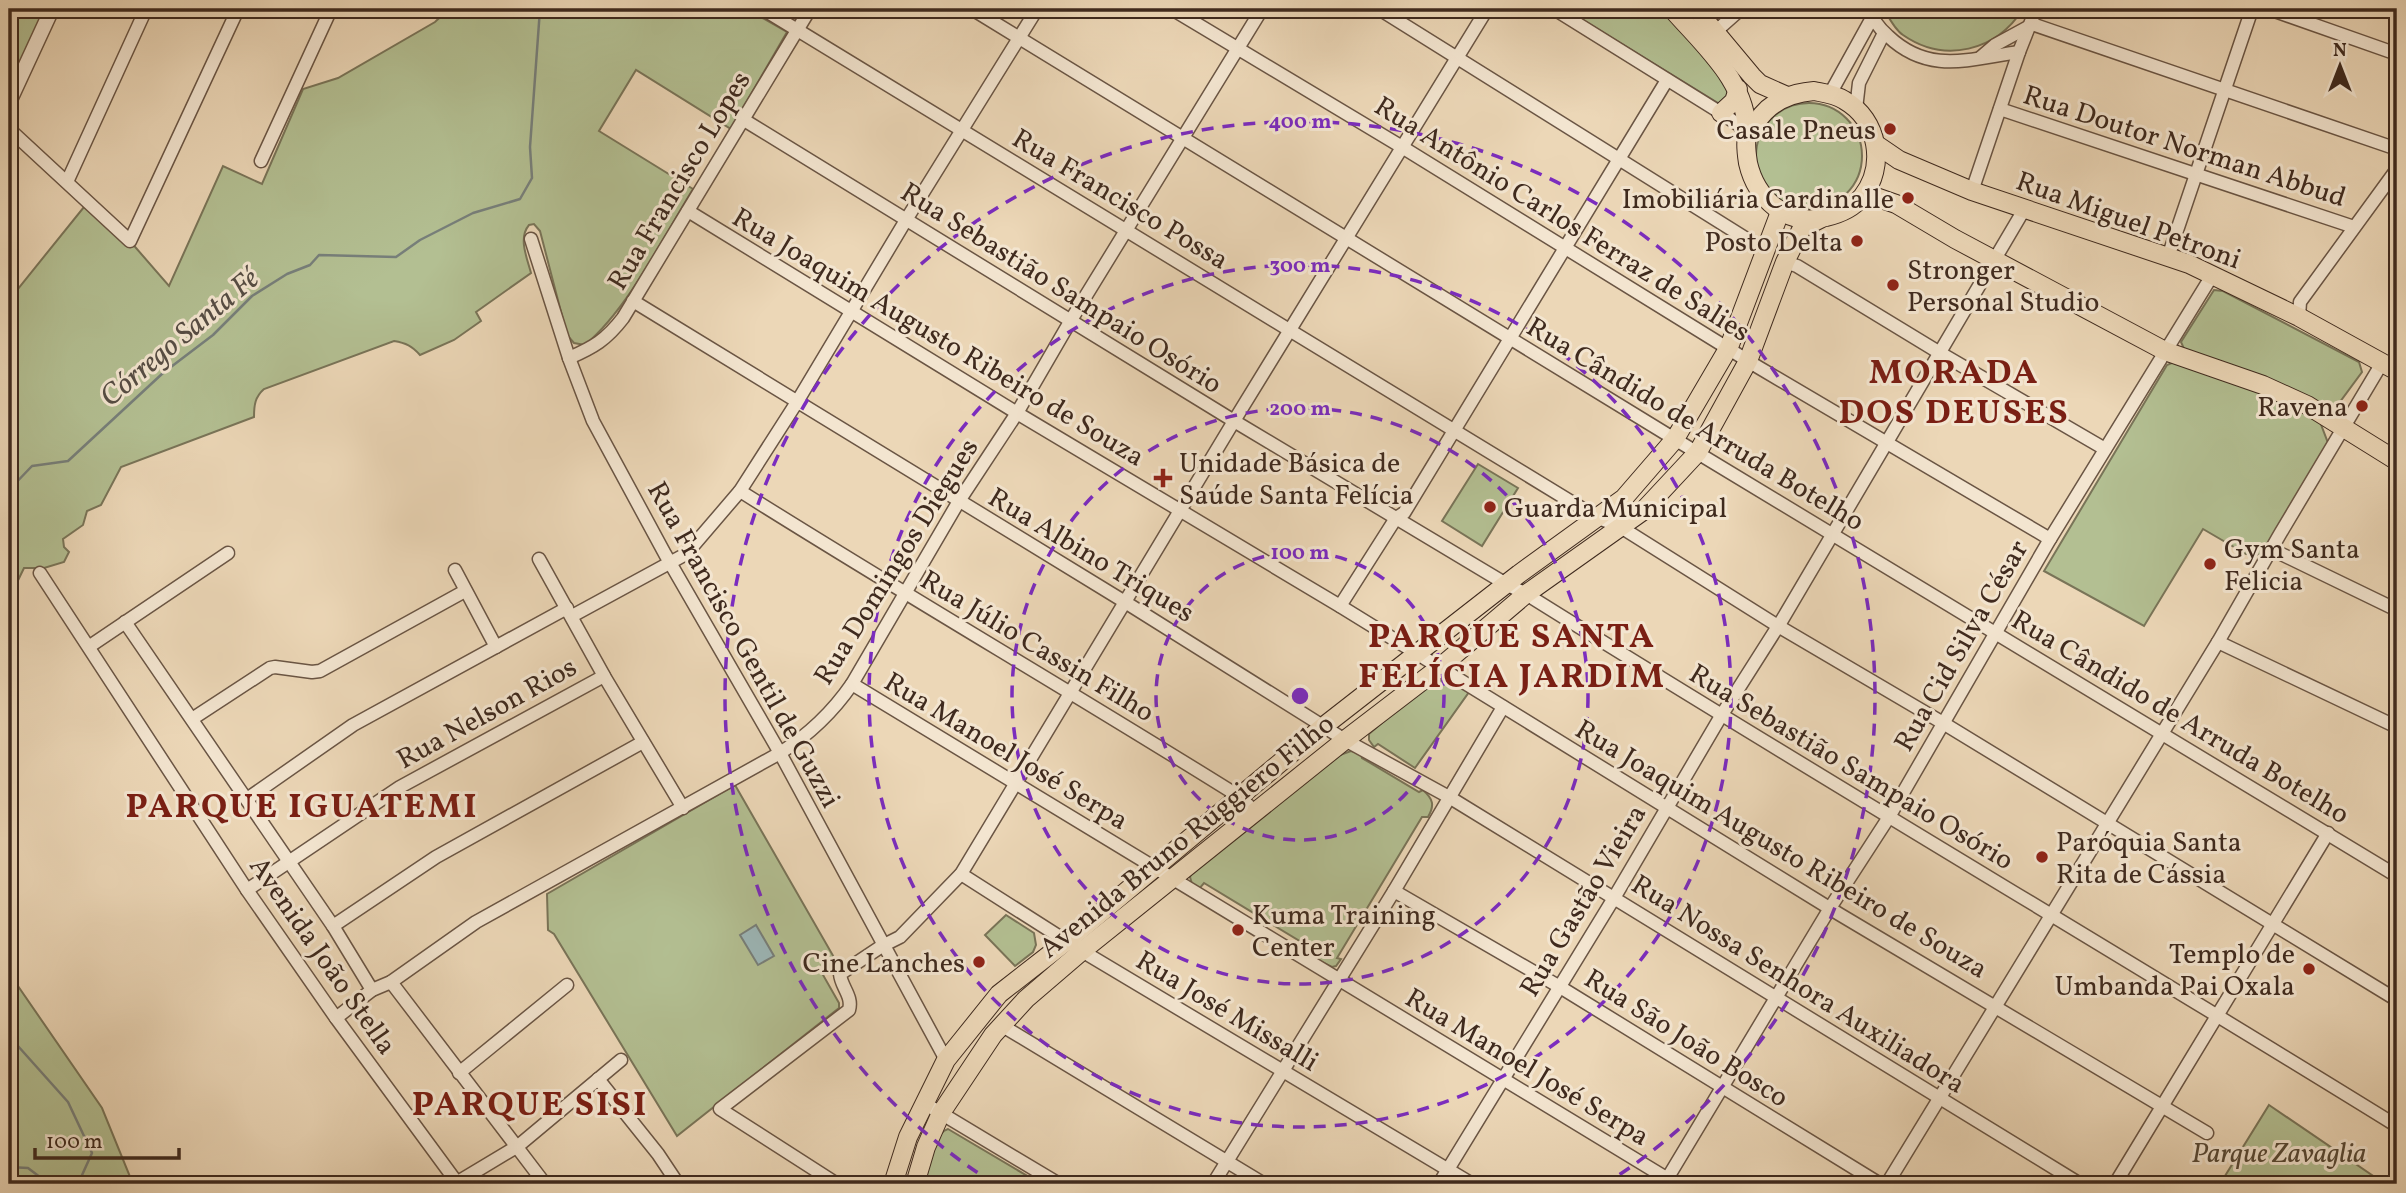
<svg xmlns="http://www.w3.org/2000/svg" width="2406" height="1193" viewBox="0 0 2406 1193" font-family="Vollkorn,serif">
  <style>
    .green { fill: #b3bf92; stroke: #797458; stroke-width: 2 }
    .water { fill: #9cb7b8; stroke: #777f7a; stroke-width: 2 }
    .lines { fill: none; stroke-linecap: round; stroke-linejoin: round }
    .stream { stroke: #777f7a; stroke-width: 2.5 }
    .minor-casing { stroke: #6a5544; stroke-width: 15 }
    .tertiary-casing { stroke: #6a5544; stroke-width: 17 }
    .primary-casing { stroke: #3f2a1e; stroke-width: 20 }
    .minor { stroke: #f3e5d0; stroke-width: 12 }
    .tertiary { stroke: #f3e5d0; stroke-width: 14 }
    .primary { stroke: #ecd7b7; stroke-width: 18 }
    .ring { fill: none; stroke: #7b2cbf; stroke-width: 3.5; stroke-dasharray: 12 9 }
    .poi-dot { fill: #8f2418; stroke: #f3e5d0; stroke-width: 2.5 }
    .labels { text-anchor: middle; stroke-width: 6; stroke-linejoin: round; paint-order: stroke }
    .poi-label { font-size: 28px; fill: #3f2a1e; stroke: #f3e5d0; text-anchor: end }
    .street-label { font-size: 28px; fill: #3f2a1e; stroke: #f3e5d0 }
    .park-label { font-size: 28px; font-style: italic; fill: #564835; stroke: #f3e5d0 }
    .water-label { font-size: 30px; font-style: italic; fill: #564d44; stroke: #f3e5d0 }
    .district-label { font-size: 35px; font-weight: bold; letter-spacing: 2px; fill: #7a1f14; stroke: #f3e5d0 }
    .centre { fill: #7b2cbf; stroke: #f3e5d0; stroke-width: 3.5 }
    .ring-label { font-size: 21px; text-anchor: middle; font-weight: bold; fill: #7b2cbf; stroke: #f3e5d0; stroke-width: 6; stroke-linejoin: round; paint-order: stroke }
  </style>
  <rect width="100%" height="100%" fill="#ecd7b7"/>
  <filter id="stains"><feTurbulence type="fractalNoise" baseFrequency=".00286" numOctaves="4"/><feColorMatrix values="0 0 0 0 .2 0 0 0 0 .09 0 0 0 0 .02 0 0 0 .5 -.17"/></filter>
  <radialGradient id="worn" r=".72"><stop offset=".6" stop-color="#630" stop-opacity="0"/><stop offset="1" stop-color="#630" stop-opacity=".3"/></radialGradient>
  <!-- green -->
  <g class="green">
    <path d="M9,9H48L9,97Z"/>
    <path d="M449,9H747L787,32L731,129L636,70L599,131L693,189C663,238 628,309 585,345L574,343L567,335L540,231L534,224L529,225C518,238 527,258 531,273L476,312L481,321L454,340L420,355C412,346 406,343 394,341L264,389C255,397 254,405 254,417L121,467L101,505L87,511L83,525L63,539L64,547L69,552L64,562L44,568H24L9,599V300L88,202L130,241L169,286L223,166L262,184L303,89L338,78L435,22Z"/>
    <path d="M1565,9H1665L1732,92L1721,103H1718Z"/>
    <path d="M1884,9H2023C1996,51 1945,64 1903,35C1895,30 1889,18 1884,9Z"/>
    <circle cx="1809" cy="156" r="53"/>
    <path d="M2214,290L2223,291L2359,362L2362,372L2331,414L2185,351L2181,342Z"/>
    <path d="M2174,362L2260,386L2320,422L2328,443L2263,555L2246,554L2203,529L2144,626L2044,571L2167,365Z"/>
    <path d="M1478,464L1518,488L1482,546L1442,521Z"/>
    <path d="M1435,680L1447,681L1469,692L1415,768L1378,744L1374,747L1369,740V734L1429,682Z"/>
    <path d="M1351,751L1361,753L1362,758L1419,792L1423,790C1433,799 1435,805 1428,817H1422L1337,958L1341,959L1336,966L1332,967L1313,958L1316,951L1204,883L1199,889L1192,884L1190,877L1192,872L1340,755Z"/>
    <path d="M735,785L839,966L823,975L839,1003V1008L677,1136L554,934L548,930L547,894Z"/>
    <path d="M1006,915L1034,933L1036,945L1033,952L1015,966L985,935Z"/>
    <path d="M9,973L102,1108L133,1184H9Z"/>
    <path d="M2269,1105L2385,1184H2220Z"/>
    <path d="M948,1129L1041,1184H923C927,1170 933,1133 948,1129Z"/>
  </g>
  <!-- water -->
  <path class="water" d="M756,925L774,956L758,965L740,935Z"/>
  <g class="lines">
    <!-- stream -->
    <g class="stream">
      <path d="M9,490L32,466L68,461L163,373L213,335L252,296L287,274L310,265L319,255L396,257L420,240L473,213L520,199L532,178L530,147L540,9"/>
      <path d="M9,1036L68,1102L92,1153L78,1184"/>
      <path d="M9,1167L28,1168L49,1184"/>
      <path d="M2279,1182L2282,1184"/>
    </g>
    <!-- minor casing -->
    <g class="minor-casing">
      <g id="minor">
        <path d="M763,9L1596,517L1619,526L1778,626L1943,723L2397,1000"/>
        <path d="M972,9L1668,435L2397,876"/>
        <path d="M1172,9L1402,147L1758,367L2050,539"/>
        <path d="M1379,9L1766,251"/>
        <path d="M1554,9L1721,113L1739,125L1747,137"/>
        <path d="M1870,9C1872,20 1879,28 1888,36C1929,75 1969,59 2019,52"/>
        <path d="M2269,9L2397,54"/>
        <path d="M2032,24L2397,149"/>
        <path d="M1715,32L1741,9"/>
        <path d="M1981,57L1995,45L2028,27"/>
        <path d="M1830,94L1872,18"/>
        <path d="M1856,109L1859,83L1884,33"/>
        <path d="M2000,109L2354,227"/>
        <path d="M744,120L1234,421L1506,584L1526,594C1815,775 2108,947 2397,1126"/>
        <path d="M9,129L130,241L238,9"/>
        <path d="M261,161L331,9"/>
        <path d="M67,182L146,9"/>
        <path d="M1972,191L2019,52L2036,9"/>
        <path d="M688,211L1017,413L1340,606L1839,914L2207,1133"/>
        <path d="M531,239L569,358L593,421L665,554L780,753L946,1060"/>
        <path d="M2168,257L2252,9"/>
        <path d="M1785,262L1797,266L1940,353L2105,449"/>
        <path d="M633,301L1125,602L1345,740L1449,797L2080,1184"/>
        <path d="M2299,317L2300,302L2397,169"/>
        <path d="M569,358C594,347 606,340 623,318L810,9"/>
        <path d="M740,491C905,595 1074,693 1240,797L1256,813"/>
        <path d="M2271,549L2397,610"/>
        <path d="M539,559L604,676L683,808"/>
        <path d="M455,570L496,647"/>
        <path d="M40,573L247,890L336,1018L458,1184"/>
        <path d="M1340,606L1396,518L1404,513L1667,80"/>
        <path d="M572,616L686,554L740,491L797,402L906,220L1037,9"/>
        <path d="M125,622L333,926L372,990"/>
        <path d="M2218,642L2397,727"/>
        <path d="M90,646L228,553"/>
        <path d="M852,684L1676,1184"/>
        <path d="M192,719L270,668L275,667L312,672L320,671L465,591"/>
        <path d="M247,799L353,725L567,608"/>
        <path d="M961,874L1082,951L1472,1184"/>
        <path d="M247,890L400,787L604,676"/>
        <path d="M1394,891L1560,987L1880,1184"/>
        <path d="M333,926L436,857L643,742"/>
        <path d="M391,982L545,1184"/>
        <path d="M336,1018L372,990L391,982L476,922L780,753C810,734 832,713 852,684L959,501L1017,413L1071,320L1262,9"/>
        <path d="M1001,1025L1264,1184"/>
        <path d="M459,1073L567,985"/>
        <path d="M598,1079L658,1154L678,1184"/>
        <path d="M924,1103L1059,1184"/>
        <path d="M458,1182L518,1146L621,1060"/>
        <path d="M837,1184L720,1109L849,1010C853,996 841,987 840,974L882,946L900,937L961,874L1234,421L1487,9"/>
        <path d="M1213,1184L1394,891L1503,707"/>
        <path d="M1439,1184L1614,898L1721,716L1782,620L2025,208"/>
        <path d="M1664,1184L1830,908L1889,817L2050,539L2213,274"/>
        <path d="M1887,1184L2218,642L2280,534L2382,363"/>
        <path d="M2115,1184L2328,833"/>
      </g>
    </g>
    <!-- tertiary casing -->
    <g class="tertiary-casing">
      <path id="tertiary" d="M9,102L52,9"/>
    </g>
    <!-- primary casing -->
    <g class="primary-casing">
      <g id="primary">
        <path d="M1672,9C1705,47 1749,83 1747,137"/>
        <path d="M1696,9L1752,76L1760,84L1787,96"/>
        <path d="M1814,91C1824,93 1835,94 1844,100C1879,120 1886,166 1862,197C1853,208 1839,214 1826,217C1787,228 1756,198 1748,163C1747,156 1745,144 1747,137C1749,133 1754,127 1756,123C1769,102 1789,93 1814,91Z"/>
        <path d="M1721,113L1734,101L1738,89"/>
        <path d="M1877,145L1899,160L1972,191L2189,264L2299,317L2397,371"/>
        <path d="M1861,198L1876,197L1896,204L1955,239L2165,351L2263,385L2307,405L2397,461"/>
        <path d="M893,1184L908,1137L946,1060L999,994L1067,941L1324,726L1519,574L1624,498L1675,439L1729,347L1780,212"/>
        <path d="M915,1184L926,1147L941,1113L993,1035L1026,999L1082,951L1345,740L1439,668L1526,594L1643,511L1698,452L1748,361L1785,262L1802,228L1820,219"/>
      </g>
    </g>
    <!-- minor -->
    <use href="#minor" class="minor"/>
    <!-- tertiary -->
    <use href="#tertiary" class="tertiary"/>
    <!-- primary -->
    <use href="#primary" class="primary"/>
  </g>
  <!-- distance rings -->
  <g class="ring">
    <circle cx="1300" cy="696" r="144"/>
    <circle cx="1300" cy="696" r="288"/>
    <circle cx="1300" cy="696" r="431"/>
    <path d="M995 1184A575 575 0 1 1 1605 1184"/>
  </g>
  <!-- markers -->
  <g class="poi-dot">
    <circle cx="1890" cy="129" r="7"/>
    <circle cx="1908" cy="198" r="7"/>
    <circle cx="1857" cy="241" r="7"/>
    <circle cx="1893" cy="285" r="7"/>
    <circle cx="2362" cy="406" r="7"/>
    <path d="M1159.5 467.5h7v7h7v7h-7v7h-7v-7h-7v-7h7z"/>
    <circle cx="1490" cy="507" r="7"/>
    <circle cx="2210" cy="564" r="7"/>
    <circle cx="2042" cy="857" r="7"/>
    <circle cx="1238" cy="930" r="7"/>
    <circle cx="979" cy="962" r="7"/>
    <circle cx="2309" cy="969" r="7"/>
  </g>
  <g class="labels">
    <!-- poi labels -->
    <g class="poi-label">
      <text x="1876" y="139">Casale Pneus</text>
      <text x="1894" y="208">Imobiliária Cardinalle</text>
      <text x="1843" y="251">Posto Delta</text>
      <text x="1907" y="279" text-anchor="start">Stronger<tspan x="1907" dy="32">Personal Studio</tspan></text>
      <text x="2348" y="416">Ravena</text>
      <text x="1179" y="472" text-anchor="start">Unidade Básica de<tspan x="1179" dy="32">Saúde Santa Felícia</tspan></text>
      <text x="1504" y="517" text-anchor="start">Guarda Municipal</text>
      <text x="2224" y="558" text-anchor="start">Gym Santa<tspan x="2224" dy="32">Felicia</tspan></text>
      <text x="2056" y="851" text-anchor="start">Paróquia Santa<tspan x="2056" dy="32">Rita de Cássia</tspan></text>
      <text x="1252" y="924" text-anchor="start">Kuma Training<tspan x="1252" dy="32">Center</tspan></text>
      <text x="2295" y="963">Templo de<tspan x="2295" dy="32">Umbanda Pai Oxala</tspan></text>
      <text x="965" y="972">Cine Lanches</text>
    </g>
    <!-- street labels -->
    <g class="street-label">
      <text transform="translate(2185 145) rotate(18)" y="10">Rua Doutor Norman Abbud</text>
      <text transform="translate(678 180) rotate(-59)" y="10">Rua Francisco Lopes</text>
      <text transform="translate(1121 198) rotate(31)" y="10">Rua Francisco Possa</text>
      <text transform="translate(1563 218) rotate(32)" y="10">Rua Antônio Carlos Ferraz de Salies</text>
      <text transform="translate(2129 219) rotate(20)" y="10">Rua Miguel Petroni</text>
      <text transform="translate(1062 287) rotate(32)" y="10">Rua Sebastião Sampaio Osório</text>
      <text transform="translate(939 336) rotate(31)" y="10">Rua Joaquim Augusto Ribeiro de Souza</text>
      <text transform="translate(1696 423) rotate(31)" y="10">Rua Cândido de Arruda Botelho</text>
      <text transform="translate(1092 554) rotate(31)" y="10">Rua Albino Triques</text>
      <text transform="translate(895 561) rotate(-58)" y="10">Rua Domingos Diegues</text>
      <text transform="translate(745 644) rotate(61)" y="10">Rua Francisco Gentil de Guzzi</text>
      <text transform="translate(1038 645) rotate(31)" y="10">Rua Júlio Cassin Filho</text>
      <text transform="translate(1960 645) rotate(-60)" y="10">Rua Cid Silva César</text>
      <text transform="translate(486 712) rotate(-29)" y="10">Rua Nelson Rios</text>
      <text transform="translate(2181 716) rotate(31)" y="10">Rua Cândido de Arruda Botelho</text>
      <text transform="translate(1007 750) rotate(31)" y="10">Rua Manoel José Serpa</text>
      <text transform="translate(1852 766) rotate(31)" y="10">Rua Sebastião Sampaio Osório</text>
      <text transform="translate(1186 835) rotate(-39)" y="10">Avenida Bruno Ruggiero Filho</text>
      <text transform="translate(1782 848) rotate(31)" y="10">Rua Joaquim Augusto Ribeiro de Souza</text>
      <text transform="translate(1582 900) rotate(-59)" y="10">Rua Gastão Vieira</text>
      <text transform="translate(324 955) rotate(55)" y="10">Avenida João Stella</text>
      <text transform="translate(1799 983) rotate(32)" y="10">Rua Nossa Senhora Auxiliadora</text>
      <text transform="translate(1228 1010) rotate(31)" y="10">Rua José Missalli</text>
      <text transform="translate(1687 1037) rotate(32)" y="10">Rua São João Bosco</text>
      <text transform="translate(1528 1066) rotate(31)" y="10">Rua Manoel José Serpa</text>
    </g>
    <!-- park labels -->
    <g class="park-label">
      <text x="2279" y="1162">Parque Zavaglia</text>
    </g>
    <!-- water labels -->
    <g class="water-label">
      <text transform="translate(179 337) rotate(-40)" y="10">Córrego Santa Fé</text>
    </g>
    <!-- district labels -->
    <g class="district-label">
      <text x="1954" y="383">MORADA<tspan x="1954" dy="40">DOS DEUSES</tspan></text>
      <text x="1512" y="647">PARQUE SANTA<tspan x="1512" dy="40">FELÍCIA JARDIM</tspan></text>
      <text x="302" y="817">PARQUE IGUATEMI</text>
      <text x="530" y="1115">PARQUE SISI</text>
    </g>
  </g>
  <circle cx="1300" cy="696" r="10" class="centre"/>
  <g class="ring-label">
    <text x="1300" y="128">400 m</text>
    <text x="1300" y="272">300 m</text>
    <text x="1300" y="415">200 m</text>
    <text x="1300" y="559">100 m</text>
  </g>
  <!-- margin -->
  <rect width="2406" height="1193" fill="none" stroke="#ecd7b7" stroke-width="35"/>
  <rect x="10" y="10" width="2385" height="1172" fill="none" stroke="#3f2a1e" stroke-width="3.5"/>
  <rect x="18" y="18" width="2371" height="1158" fill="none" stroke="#3f2a1e" stroke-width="2"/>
  <!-- north arrow -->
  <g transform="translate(2340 66)" stroke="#f3e5d0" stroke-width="5" paint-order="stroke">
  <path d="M0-5L12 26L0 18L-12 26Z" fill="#3f2a1e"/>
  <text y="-10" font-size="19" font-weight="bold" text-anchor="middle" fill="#3f2a1e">N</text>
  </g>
  <!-- scale -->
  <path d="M35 1148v10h144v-10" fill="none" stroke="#3f2a1e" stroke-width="3.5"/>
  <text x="46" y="1148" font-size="21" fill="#3f2a1e" stroke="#f3e5d0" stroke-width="5" paint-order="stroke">100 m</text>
  <rect width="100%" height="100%" filter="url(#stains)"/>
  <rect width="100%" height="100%" fill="url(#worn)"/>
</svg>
